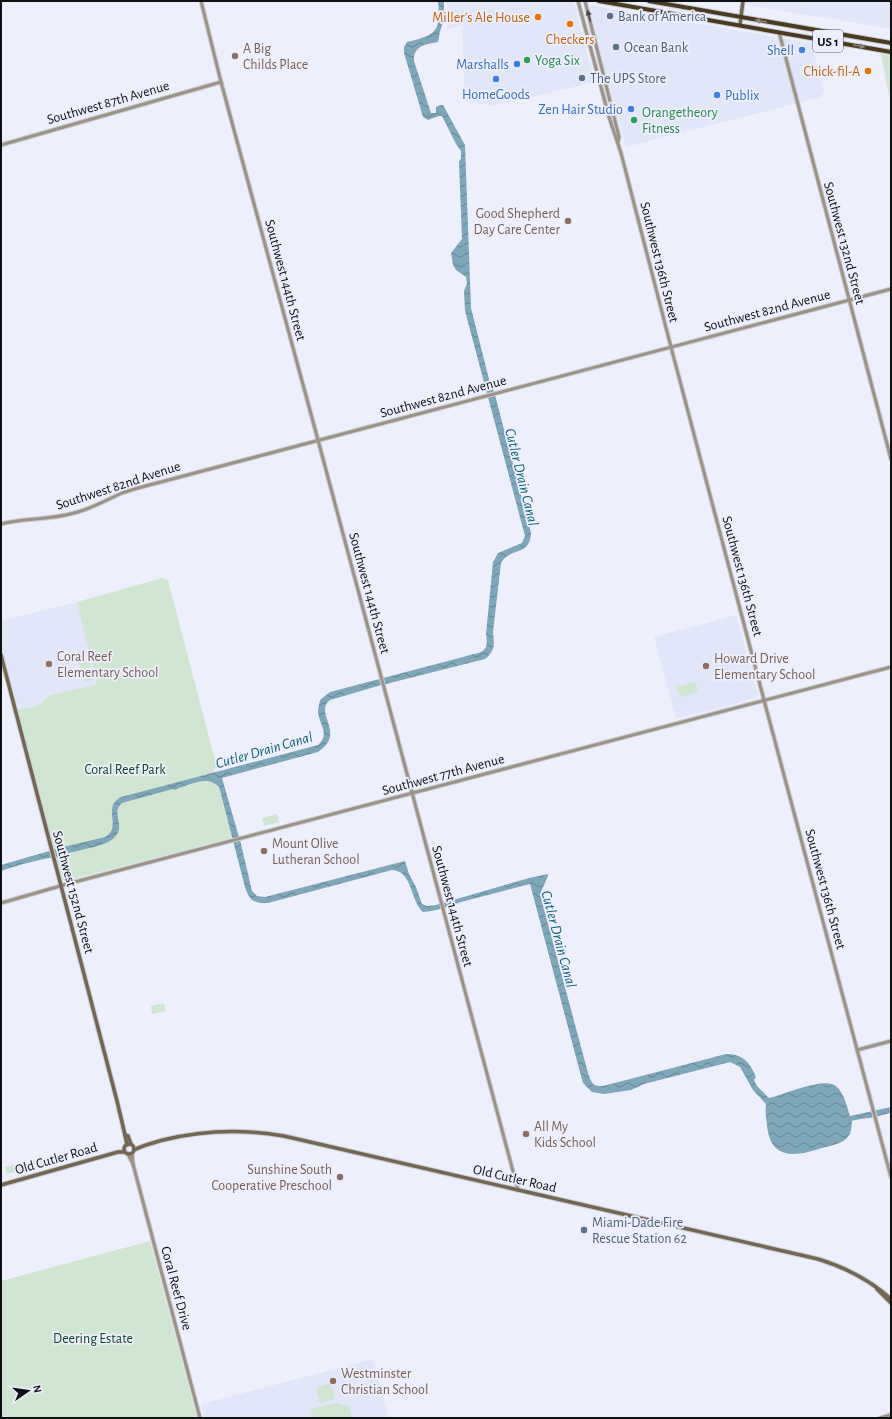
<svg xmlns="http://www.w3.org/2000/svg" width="892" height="1419" viewBox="0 0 892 1419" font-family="'Alegreya Sans',sans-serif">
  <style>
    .built { fill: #e1e6f9 }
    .green { fill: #d0e6d3 }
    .water { fill: url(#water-waves) }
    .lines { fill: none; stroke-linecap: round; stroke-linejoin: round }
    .tertiary-casing { stroke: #c9ccd7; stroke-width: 5 }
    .secondary-casing { stroke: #c9ccd7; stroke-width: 5.5 }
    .trunk-casing { stroke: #c9ccd7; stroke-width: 6 }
    .tertiary { stroke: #9c9385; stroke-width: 3 }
    .secondary { stroke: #736652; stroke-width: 3.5 }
    .trunk { stroke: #4a3a1e; stroke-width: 4 }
    .oneway { fill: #4e4a46 }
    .oneway2 { fill: #8b8377 }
    .service-dot { fill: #5c6f8a; stroke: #edf0fc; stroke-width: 1.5 }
    .food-dot { fill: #e8710a; stroke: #edf0fc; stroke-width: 1.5 }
    .shop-dot { fill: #3f7fe0; stroke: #edf0fc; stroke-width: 1.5 }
    .education-dot { fill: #8d6e63; stroke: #edf0fc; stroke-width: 1.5 }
    .leisure-dot { fill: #2e9e5b; stroke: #edf0fc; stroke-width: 1.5 }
    .labels { text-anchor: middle; stroke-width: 3.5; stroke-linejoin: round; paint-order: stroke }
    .shield { fill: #edf0fc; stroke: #515259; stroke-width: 1 }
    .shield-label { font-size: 13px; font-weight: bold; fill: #0e0f13 }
    .service-label { font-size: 14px; fill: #4e5e75; stroke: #edf0fc; text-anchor: start }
    .food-label { font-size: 14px; fill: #c56008; stroke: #edf0fc; text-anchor: end }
    .education-label { font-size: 14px; fill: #785e54; stroke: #edf0fc; text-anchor: start }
    .shop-label { font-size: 14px; fill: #366cbe; stroke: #edf0fc; text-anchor: end }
    .leisure-label { font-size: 14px; fill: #27864d; stroke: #edf0fc; text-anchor: start }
    .street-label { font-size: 14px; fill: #0e0f13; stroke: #edf0fc }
    .park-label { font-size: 14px; fill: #0f431f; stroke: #edf0fc }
    .water-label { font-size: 15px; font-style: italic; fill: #0f5f78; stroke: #edf0fc }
  </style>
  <defs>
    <pattern id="water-waves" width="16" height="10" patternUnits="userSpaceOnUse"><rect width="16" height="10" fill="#7ea7b9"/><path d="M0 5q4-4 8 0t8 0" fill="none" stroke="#668695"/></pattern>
  </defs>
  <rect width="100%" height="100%" fill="#edf0fc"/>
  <!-- built -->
  <g class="built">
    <path d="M447,1H571L574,3L595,82L493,106L465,101L462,25L447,29Z"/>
    <path d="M739,1H891V29L840,20L745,5Z"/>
    <path d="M589,5L811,43L824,91L821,97L626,147L606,76Z"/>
    <path d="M77,602L98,684L48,696L44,702L40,705L20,709L19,711L1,646V621Z"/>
    <path d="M736,615L758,695L755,698L676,719L654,637Z"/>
    <path d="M373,1359L389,1418H204L201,1405L202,1404Z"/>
  </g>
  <!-- green -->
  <g class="green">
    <path d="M881,54L891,55V101L888,92Z"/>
    <path d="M162,578L168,580L217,768L214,769L232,838L65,881L63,880L60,875L18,712L19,709C32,707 41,708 48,696L97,684L77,602Z"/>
    <path d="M89,661L94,679L84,682L79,663Z"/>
    <path d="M695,682L698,692L680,697L677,687Z"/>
    <path d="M277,814L279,822L264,826L262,818Z"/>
    <path d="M164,1003L166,1011L152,1014L151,1006Z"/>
    <path d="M42,1158L44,1165L31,1169L29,1162Z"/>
    <path d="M20,1163L22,1170L7,1174L5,1167Z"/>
    <path d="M150,1241L197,1418H1V1281Z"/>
    <path d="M331,1383L335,1399L320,1403L316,1388Z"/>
    <path d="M336,1403L349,1406L352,1418H313L310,1409Z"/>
  </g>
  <!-- water -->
  <path class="water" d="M438,1H444C444,15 444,18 440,32C439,35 439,38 438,42C426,44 413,46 414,61L431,113H436V107L440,105H443L465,145L471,308L491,387L494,391L531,533C530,557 509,547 501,563L493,632C494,644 496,650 485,659L378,686L330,700C313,713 347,733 318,752L222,778L241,844L252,891L257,896L265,897L405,861L409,874L416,887L422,904L427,906L436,905L529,878L548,874V876L540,894L588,1073C592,1084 593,1088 607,1085L726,1054C742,1054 749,1061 755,1075L756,1077L754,1080L757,1086L769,1098C784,1095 826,1075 837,1087C844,1094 847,1106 850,1116L891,1107V1113C885,1114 880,1116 875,1117C867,1119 860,1118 852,1121C851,1127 852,1133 847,1138C842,1144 829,1146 822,1148C795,1157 770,1160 767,1125C766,1118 765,1112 766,1104L753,1090L740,1067L730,1062L644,1084L631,1090L604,1094L592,1092L583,1083L581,1076L530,884L461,902C448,907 436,911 423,912C410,901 413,871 392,870L268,903C254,904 249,900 245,887L219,787C208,775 192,784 179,788L175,790L173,789L122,803C109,814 130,828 110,841C103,846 75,851 65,854C60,858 51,857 44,859C30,862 15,866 1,871V865L63,847L105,837C123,826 101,808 121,797L318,745C330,735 320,725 318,713C318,709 319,704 320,700L330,692L463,657C478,651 490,656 486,634L493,562L498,553L522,543L525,536L465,311L464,291L467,283L466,277L456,270L453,265L451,253L462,239L459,162L461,158V151L456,144L442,116H439L428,120L423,117L404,53V47L407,42C436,35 441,32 438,1Z"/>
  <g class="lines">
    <!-- tertiary casing -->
    <g class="tertiary-casing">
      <g id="tertiary">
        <path d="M201,1L221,82L318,440L518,1190"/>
        <path d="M578,1L609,117L621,153L671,347L764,700L891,1177"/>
        <path d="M585,1L619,137L618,142"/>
        <path d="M779,32L891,459"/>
        <path d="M1,145L221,82"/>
        <path d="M1,524C25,518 50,520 74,513C91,509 106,500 122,493C133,489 145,486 157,483L891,289"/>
        <path d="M1,903L67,884L891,667"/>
        <path d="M857,1050L891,1041"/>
        <path d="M132,1153L133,1164L200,1418"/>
        <path d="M128,1154L133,1164"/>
        <path d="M880,1418L891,1415"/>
      </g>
    </g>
    <!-- secondary casing -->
    <g class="secondary-casing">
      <g id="secondary">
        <path d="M740,25L743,1"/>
        <path d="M1,655L117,1101L125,1135L127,1145"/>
        <path d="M125,1135L128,1136L131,1144"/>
        <circle cx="129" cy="1149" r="5"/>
        <path d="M134,1150C143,1145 153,1143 163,1140C203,1130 244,1129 284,1136L818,1259C844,1267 871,1281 891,1299"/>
        <path d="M1,1185L118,1152H125"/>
        <path d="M877,1289L891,1303"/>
      </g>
    </g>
    <!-- trunk casing -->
    <g class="trunk-casing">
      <g id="trunk">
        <path d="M599,1L891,52"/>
        <path d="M649,1L891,43"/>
      </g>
    </g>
    <!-- tertiary -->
    <use href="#tertiary" class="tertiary"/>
    <!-- secondary -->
    <use href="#secondary" class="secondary"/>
    <!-- trunk -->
    <use href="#trunk" class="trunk"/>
  </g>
  <!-- one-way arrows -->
  <defs><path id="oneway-solid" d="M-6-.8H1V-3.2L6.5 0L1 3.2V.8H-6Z"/></defs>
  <use class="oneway" href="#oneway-solid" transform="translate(589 16) rotate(-105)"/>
  <g class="oneway2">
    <use href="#oneway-solid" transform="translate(761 21) rotate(-170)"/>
    <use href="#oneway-solid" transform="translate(859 46) rotate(10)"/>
  </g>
  <!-- markers -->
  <g class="service-dot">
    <circle cx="610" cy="16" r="4"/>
    <circle cx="616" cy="47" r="4"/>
    <circle cx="582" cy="78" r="4"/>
    <circle cx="584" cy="1230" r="4"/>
  </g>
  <g class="food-dot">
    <circle cx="538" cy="17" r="4"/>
    <circle cx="570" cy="24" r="4"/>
    <circle cx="868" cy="71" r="4"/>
  </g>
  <g class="shop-dot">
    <circle cx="802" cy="50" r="4"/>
    <circle cx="517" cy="64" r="4"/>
    <circle cx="496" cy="79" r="4"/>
    <circle cx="717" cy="95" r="4"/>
    <circle cx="631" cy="109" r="4"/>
  </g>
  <g class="education-dot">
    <circle cx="235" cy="56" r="4"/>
    <circle cx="568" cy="221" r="4"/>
    <circle cx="49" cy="664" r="4"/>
    <circle cx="706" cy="666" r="4"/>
    <circle cx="264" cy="851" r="4"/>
    <circle cx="526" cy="1134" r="4"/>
    <circle cx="340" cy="1177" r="4"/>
    <circle cx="333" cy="1381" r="4"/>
  </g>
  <g class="leisure-dot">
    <circle cx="527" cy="60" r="4"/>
    <circle cx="634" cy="120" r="4"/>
  </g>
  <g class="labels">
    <!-- shield labels -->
    <rect class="shield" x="813" y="30" width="30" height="22" rx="3"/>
    <g class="shield-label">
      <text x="828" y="46">US 1</text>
    </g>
    <!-- service labels -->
    <g class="service-label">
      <text x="618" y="21">Bank of America</text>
      <text x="624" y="52">Ocean Bank</text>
      <text x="590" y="83">The UPS Store</text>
      <text x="592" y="1227">Miami-Dade Fire<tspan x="592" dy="16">Rescue Station 62</tspan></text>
    </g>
    <!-- food labels -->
    <g class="food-label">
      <text x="530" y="22">Miller's Ale House</text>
      <text x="570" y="44" text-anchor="middle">Checkers</text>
      <text x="860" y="76">Chick-fil-A</text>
    </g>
    <!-- education labels -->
    <g class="education-label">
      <text x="243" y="53">A Big<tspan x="243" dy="16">Childs Place</tspan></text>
      <text x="560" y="218" text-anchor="end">Good Shepherd<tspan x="560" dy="16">Day Care Center</tspan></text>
      <text x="57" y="661">Coral Reef<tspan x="57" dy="16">Elementary School</tspan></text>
      <text x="714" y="663">Howard Drive<tspan x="714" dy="16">Elementary School</tspan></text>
      <text x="272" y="848">Mount Olive<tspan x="272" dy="16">Lutheran School</tspan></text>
      <text x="534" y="1131">All My<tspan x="534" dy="16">Kids School</tspan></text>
      <text x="332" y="1174" text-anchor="end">Sunshine South<tspan x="332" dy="16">Cooperative Preschool</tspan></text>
      <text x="341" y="1378">Westminster<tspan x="341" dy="16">Christian School</tspan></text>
    </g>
    <!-- shop labels -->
    <g class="shop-label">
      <text x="794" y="55">Shell</text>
      <text x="509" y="69">Marshalls</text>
      <text x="496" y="99" text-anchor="middle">HomeGoods</text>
      <text x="725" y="100" text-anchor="start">Publix</text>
      <text x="623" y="114">Zen Hair Studio</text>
    </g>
    <!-- leisure labels -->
    <g class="leisure-label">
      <text x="535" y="65">Yoga Six</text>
      <text x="642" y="117">Orangetheory<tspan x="642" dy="16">Fitness</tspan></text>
    </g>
    <!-- street labels -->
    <g class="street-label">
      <text transform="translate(108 102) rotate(-16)" y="5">Southwest 87th Avenue</text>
      <text transform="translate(845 243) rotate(75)" y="5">Southwest 132nd Street</text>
      <text transform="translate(660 262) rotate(76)" y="5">Southwest 136th Street</text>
      <text transform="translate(286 280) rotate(75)" y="5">Southwest 144th Street</text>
      <text transform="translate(767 310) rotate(-15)" y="5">Southwest 82nd Avenue</text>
      <text transform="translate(443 396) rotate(-15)" y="5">Southwest 82nd Avenue</text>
      <text transform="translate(118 485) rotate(-18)" y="5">Southwest 82nd Avenue</text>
      <text transform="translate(743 576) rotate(75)" y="5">Southwest 136th Street</text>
      <text transform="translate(370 593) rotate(75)" y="5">Southwest 144th Street</text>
      <text transform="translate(443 774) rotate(-15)" y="5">Southwest 77th Avenue</text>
      <text transform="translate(826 889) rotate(75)" y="5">Southwest 136th Street</text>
      <text transform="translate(74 892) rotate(75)" y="5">Southwest 152nd Street</text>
      <text transform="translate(453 906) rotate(75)" y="5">Southwest 144th Street</text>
      <text transform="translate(56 1158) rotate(-16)" y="5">Old Cutler Road</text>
      <text transform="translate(515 1178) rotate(13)" y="5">Old Cutler Road</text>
      <text transform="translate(177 1288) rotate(75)" y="5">Coral Reef Drive</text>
    </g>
    <!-- park labels -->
    <g class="park-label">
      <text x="125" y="774">Coral Reef Park</text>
      <text x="93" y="1343">Deering Estate</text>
    </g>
    <!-- water labels -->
    <g class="water-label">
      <text transform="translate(522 477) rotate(76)" y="5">Cutler Drain Canal</text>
      <text transform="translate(264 750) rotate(-16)" y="5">Cutler Drain Canal</text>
      <text transform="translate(559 939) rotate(75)" y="5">Cutler Drain Canal</text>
    </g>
  </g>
  <!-- border -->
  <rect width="892" height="1419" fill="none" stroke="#0e0f13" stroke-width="4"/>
  <!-- north arrow -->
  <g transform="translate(28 1391) rotate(77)" stroke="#edf0fc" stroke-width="3" paint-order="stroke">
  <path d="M0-3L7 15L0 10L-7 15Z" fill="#0e0f13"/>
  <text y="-6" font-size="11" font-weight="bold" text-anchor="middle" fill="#0e0f13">N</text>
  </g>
</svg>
